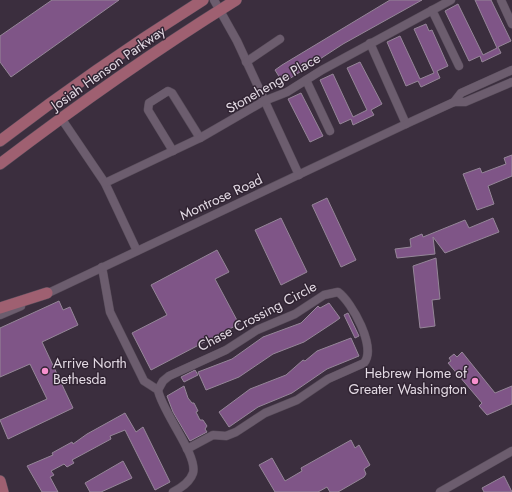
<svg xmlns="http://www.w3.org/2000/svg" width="512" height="492" viewBox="0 0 512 492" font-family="Jost,sans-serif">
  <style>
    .building { fill: #7f5587; stroke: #958698 }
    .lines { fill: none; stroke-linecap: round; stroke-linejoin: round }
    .minor-casing { stroke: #584d5a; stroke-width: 9 }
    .major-casing { stroke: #584d5a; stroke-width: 12 }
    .minor { stroke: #6c5d6e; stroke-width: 8 }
    .major { stroke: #9f6071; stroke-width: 11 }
    .poi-dot { fill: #f790ce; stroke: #312433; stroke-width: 1.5 }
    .labels { text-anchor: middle; stroke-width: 3; stroke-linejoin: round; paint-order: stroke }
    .street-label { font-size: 14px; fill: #e3dae4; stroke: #312433 }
    .poi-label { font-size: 14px; fill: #e3dae4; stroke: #312433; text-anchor: start }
  </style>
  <rect width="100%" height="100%" fill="#3b2e3e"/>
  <!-- building -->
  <g class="building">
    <path d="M52,0H119L11,77L0,62V36Z"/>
    <path d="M390,0H422L343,44L283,83L275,70L282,65Z"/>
    <path d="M475,0H491L511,41L498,47L501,53L482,62L480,56L469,61L445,11L458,4L483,55L497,48Z"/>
    <path d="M426,24L429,31L432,30L448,66L437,71L440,78L421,87L418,81L406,86L387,42L400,36L420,79L434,73L414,29Z"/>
    <path d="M360,62L382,104L371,110L374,115L353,125L351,119L340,124L320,80L333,74L353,117L367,110L347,68Z"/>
    <path d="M301,93L323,136L310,142L288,99Z"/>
    <path d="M512,155V176L488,186L494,204L477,210L463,174L480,168L482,173L506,164L504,158Z"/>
    <path d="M327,198L356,260L341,267L312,205Z"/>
    <path d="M281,218L307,272L281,285L255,230Z"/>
    <path d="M493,218L499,232L445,253L433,237L435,254L397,258L395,249L411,247L410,239L422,234L423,237L465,220L469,228Z"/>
    <path d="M217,250L229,272L215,279L239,324L151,370L132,333L167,315L151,285Z"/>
    <path d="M436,258L440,299L432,300L435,326L420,328L413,266Z"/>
    <path d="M59,301L63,310L70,307L78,325L42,342L73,408L8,439L0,420L47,399L30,364L0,377V328Z"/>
    <path d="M329,303L340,318L336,321L304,342L273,354L239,377L206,390L198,372L232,359L263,337L301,323L318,306L320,308Z"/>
    <path d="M348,313L359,336L355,338L344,315Z"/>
    <path d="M351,338L359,356L327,369L292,393L258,407L229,427L219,412L250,389L286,375L303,360L305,361L317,351Z"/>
    <path d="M462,352L495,393L512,386V404L487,415L479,406L482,403L448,363L451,361L449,358L454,354L457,357Z"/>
    <path d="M195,370L198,375L184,382L181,377Z"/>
    <path d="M184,386L188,398L192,403H194L198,411L196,412L200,420H203L207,426L205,429L207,432L190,441L173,412L167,396Z"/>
    <path d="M125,413L136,432L143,427L170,482L155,490L125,430L110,436L111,439L72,460L74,463L67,467L64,464L51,471L54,475L50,477L58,492H42L27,466L53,455L52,453L72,442L73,444L87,434Z"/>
    <path d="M351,440L355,448L359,445L370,465L364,469L366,474L364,477L338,492H330L327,487L318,492H275L259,465L272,458L285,481L302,471L301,468Z"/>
    <path d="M123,461L132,478L101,492H90L85,483Z"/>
    <path d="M504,476L512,492H484L482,488Z"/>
  </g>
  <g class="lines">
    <!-- minor casing -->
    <g class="minor-casing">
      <g id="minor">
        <path d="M214,0L237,41L299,175"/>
        <path d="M501,0L512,24"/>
        <path d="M432,10L459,66"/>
        <path d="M370,43L406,124"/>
        <path d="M246,62L280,39"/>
        <path d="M306,80L330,131"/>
        <path d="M454,102L461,93L512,70"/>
        <path d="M61,118L105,183L137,251"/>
        <path d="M173,151L148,110L149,103L168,91L172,93L200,138"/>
        <path d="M105,183L200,138L264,101L287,92L322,70L451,0"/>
        <path d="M102,267L110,312L144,381L158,390C162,412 198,455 193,473C190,482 181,488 173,492"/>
        <path d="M42,296L406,124L454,102H465L512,82"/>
        <path d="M0,315L21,306"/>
        <path d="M158,390L163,381L169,376L226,350L257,330L295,314L324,295L338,292C352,302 377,348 364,363L328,379L297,400L265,413L236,432L226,436L213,435L187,449"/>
        <path d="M440,492L512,451"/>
      </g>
    </g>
    <!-- major casing -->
    <g class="major-casing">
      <g id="major">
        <path d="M0,141C65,91 133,44 203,0"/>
        <path d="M0,164C76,106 154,51 236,0"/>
        <path d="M0,308L47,293"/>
        <path d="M0,481L3,492"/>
      </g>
    </g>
    <!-- minor -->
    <use href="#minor" class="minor"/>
    <!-- major -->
    <use href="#major" class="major"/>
  </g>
  <!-- markers -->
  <g class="poi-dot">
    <circle cx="45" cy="371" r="4"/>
    <circle cx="475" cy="381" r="4"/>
  </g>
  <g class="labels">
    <!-- street labels -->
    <g class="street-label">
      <text transform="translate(108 68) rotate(-35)" y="5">Josiah Henson Parkway</text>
      <text transform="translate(273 83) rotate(-30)" y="5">Stonehenge Place</text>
      <text transform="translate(221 197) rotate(-25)" y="5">Montrose Road</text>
      <text transform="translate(257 316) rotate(-28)" y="5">Chase Crossing Circle</text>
    </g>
    <!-- poi labels -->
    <g class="poi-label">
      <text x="53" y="368">Arrive North<tspan x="53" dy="16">Bethesda</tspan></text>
      <text x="467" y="378" text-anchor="end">Hebrew Home of<tspan x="467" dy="16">Greater Washington</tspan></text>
    </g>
  </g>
</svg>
